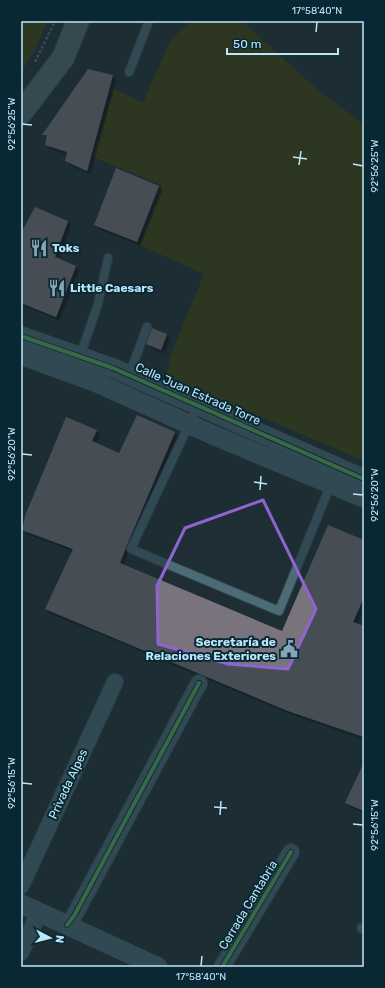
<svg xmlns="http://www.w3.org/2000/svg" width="385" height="988" viewBox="0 0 385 988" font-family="Rubik,sans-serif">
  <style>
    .green { fill: #424109 }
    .building { fill: #78737d; filter: url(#shadow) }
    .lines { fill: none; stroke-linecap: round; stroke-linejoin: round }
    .service-casing { stroke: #394c54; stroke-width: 10 }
    .minor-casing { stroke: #394c54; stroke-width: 18 }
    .tertiary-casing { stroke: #394c54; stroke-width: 20 }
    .secondary-casing { stroke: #394c54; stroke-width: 24 }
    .path { stroke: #546d76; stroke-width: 2.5; stroke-dasharray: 3 2; stroke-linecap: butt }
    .service { stroke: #4b6c77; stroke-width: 8 }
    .minor { stroke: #4b6c77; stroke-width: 16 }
    .tertiary { stroke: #4b6c77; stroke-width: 19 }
    .secondary { stroke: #536b72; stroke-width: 22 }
    .cycleway-casing { stroke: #092834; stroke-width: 6 }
    .cycleway { stroke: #56b35d; stroke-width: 4 }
    .marked { fill: none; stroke: #8e64d1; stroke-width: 3; stroke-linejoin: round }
    .ticks { fill: none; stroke: #bce7fa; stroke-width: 1.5 }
    .labels { text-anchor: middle; stroke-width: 4; stroke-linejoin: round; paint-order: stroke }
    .poi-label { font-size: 12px; font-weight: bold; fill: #bce7fa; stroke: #092834; text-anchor: start }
    .street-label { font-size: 12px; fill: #bce7fa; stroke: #092834 }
    .neatline { fill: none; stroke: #bce7fa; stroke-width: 1.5 }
    .ticks-label { font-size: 10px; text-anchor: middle; fill: #bce7fa }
  </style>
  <defs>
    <filter id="shadow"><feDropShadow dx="3.5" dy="3.5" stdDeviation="0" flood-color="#0009"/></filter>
  </defs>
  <rect width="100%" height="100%" fill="#1e2e34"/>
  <!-- green -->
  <g class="green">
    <path d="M21,21H48L31,57L21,72Z"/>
    <path d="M192,21H242L320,92L364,124V461L166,376L170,357L204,274L140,245L162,185L93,157L114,89L143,103L171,39Z"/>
  </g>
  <!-- building -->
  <g class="building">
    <path d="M88,69L113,75L87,171L65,161L67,152L45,145L47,135H42Z"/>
    <path d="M116,168L159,186L137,242L94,225Z"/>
    <path d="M35,207L68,221L55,257L76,266L56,317L21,303V233Z"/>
    <path d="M152,328L167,334L161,350L146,344Z"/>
    <path d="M137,415L175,432L126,547L120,563L282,631L328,525L364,540V597L353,622L364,626V737L288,711L45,609L73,549L22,530L25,516L66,417L97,430L92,441L119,453Z"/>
    <path d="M364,762V811L345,803Z"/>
  </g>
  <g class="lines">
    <!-- service casing -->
    <g class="service-casing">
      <g id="service">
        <path d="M129,72L149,21"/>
        <path d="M80,356L98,304L108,258"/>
        <path d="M129,375L147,327"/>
        <path d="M198,405L131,549L279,611L331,484"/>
        <path d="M361,928L364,930"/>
      </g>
    </g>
    <!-- minor casing -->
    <g class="minor-casing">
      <g id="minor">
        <path d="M21,886L115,682"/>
        <path d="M67,925L74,916L199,683"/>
        <path d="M21,952L39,912"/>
        <path d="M222,967L291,852"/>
      </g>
    </g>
    <!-- tertiary casing -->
    <g class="tertiary-casing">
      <g id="tertiary">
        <path d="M21,336L113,368L364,479"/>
        <path d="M21,355L95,382L213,435L364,498"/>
        <path d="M21,904L158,967"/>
      </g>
    </g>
    <!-- secondary casing -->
    <g class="secondary-casing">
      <path id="secondary" d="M21,113L63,58L78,21"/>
    </g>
    <!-- path -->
    <path class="path" d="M35,62L55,21"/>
    <!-- service -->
    <use href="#service" class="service"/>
    <!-- minor -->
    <use href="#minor" class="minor"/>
    <!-- tertiary -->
    <use href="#tertiary" class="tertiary"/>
    <!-- secondary -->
    <use href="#secondary" class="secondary"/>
    <!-- cycleway casing -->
    <g class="cycleway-casing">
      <g id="cycleway">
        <path d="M21,336L113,368L364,479"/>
        <path d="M67,925L74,916L199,683"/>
        <path d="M222,967L291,852"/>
      </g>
    </g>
    <!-- cycleway -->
    <use href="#cycleway" class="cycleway"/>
  </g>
  <!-- marked area -->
  <path d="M0 0H385V988H0ZM263,500L316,609L288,669L228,664L158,644L157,586L185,528Z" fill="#1e2e34" fill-opacity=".55" fill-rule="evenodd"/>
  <path class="marked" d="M263,500L316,609L288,669L228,664L158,644L157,586L185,528Z"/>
  <!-- ticks -->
  <path class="ticks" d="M316,32L317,22M22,124L32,125M293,157L307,159M353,164L363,166M299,165L301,151M22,454L32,455M254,482L267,484M260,490L261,476M353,494L363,495M22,783L32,784M214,807L227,808M220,815L221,801M353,824L363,825M201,966L202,956"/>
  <!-- icons -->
  <defs>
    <g id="restaurant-bare" transform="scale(1.38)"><path d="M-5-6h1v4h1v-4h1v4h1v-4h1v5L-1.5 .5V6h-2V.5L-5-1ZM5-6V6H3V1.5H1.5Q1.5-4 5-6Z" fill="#85a6b5" stroke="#092834" stroke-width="2.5" paint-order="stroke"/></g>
    <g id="civic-bare" transform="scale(1.38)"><path d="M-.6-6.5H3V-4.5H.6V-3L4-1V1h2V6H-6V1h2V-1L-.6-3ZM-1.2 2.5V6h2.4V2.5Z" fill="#85a6b5" stroke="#092834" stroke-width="2.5" paint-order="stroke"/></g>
  </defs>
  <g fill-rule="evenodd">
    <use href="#restaurant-bare" x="39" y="248"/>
    <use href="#restaurant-bare" x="57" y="288"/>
    <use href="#civic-bare" x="289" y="649"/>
  </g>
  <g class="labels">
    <!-- poi labels -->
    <g class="poi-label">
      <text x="52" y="252">Toks</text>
      <text x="70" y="292">Little Caesars</text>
      <text x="276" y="646" text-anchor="end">Secretaría de<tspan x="276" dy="14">Relaciones Exteriores</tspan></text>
    </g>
    <!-- street labels -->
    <g class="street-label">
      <text transform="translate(198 394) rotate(24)" y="4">Calle Juan Estrada Torre</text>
      <text transform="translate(68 784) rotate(-65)" y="4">Privada Alpes</text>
      <text transform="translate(248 905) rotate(-59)" y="4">Cerrada Cantabria</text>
    </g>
  </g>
  <!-- border -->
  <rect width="385" height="988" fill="none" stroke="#092834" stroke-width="44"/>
  <!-- north arrow -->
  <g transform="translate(50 938) rotate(97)" stroke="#092834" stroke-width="3" paint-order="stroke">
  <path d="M0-3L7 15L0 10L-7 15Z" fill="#bce7fa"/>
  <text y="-6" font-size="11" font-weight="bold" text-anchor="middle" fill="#bce7fa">N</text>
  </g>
  <!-- scale -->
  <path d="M227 48v6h111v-6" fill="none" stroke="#bce7fa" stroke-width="2"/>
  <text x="233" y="48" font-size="12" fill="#bce7fa" stroke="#092834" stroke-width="3" paint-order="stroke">50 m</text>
  <rect x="22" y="22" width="341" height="944" class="neatline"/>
  <g class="ticks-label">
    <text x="317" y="14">17°58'40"N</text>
    <text transform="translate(11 124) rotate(-90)" y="4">92°56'25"W</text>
    <text transform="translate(374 166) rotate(-90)" y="4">92°56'25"W</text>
    <text transform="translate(11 454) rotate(-90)" y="4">92°56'20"W</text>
    <text transform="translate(374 495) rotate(-90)" y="4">92°56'20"W</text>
    <text transform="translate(11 783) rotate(-90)" y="4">92°56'15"W</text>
    <text transform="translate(374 825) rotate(-90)" y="4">92°56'15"W</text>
    <text x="201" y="980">17°58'40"N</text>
  </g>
</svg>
